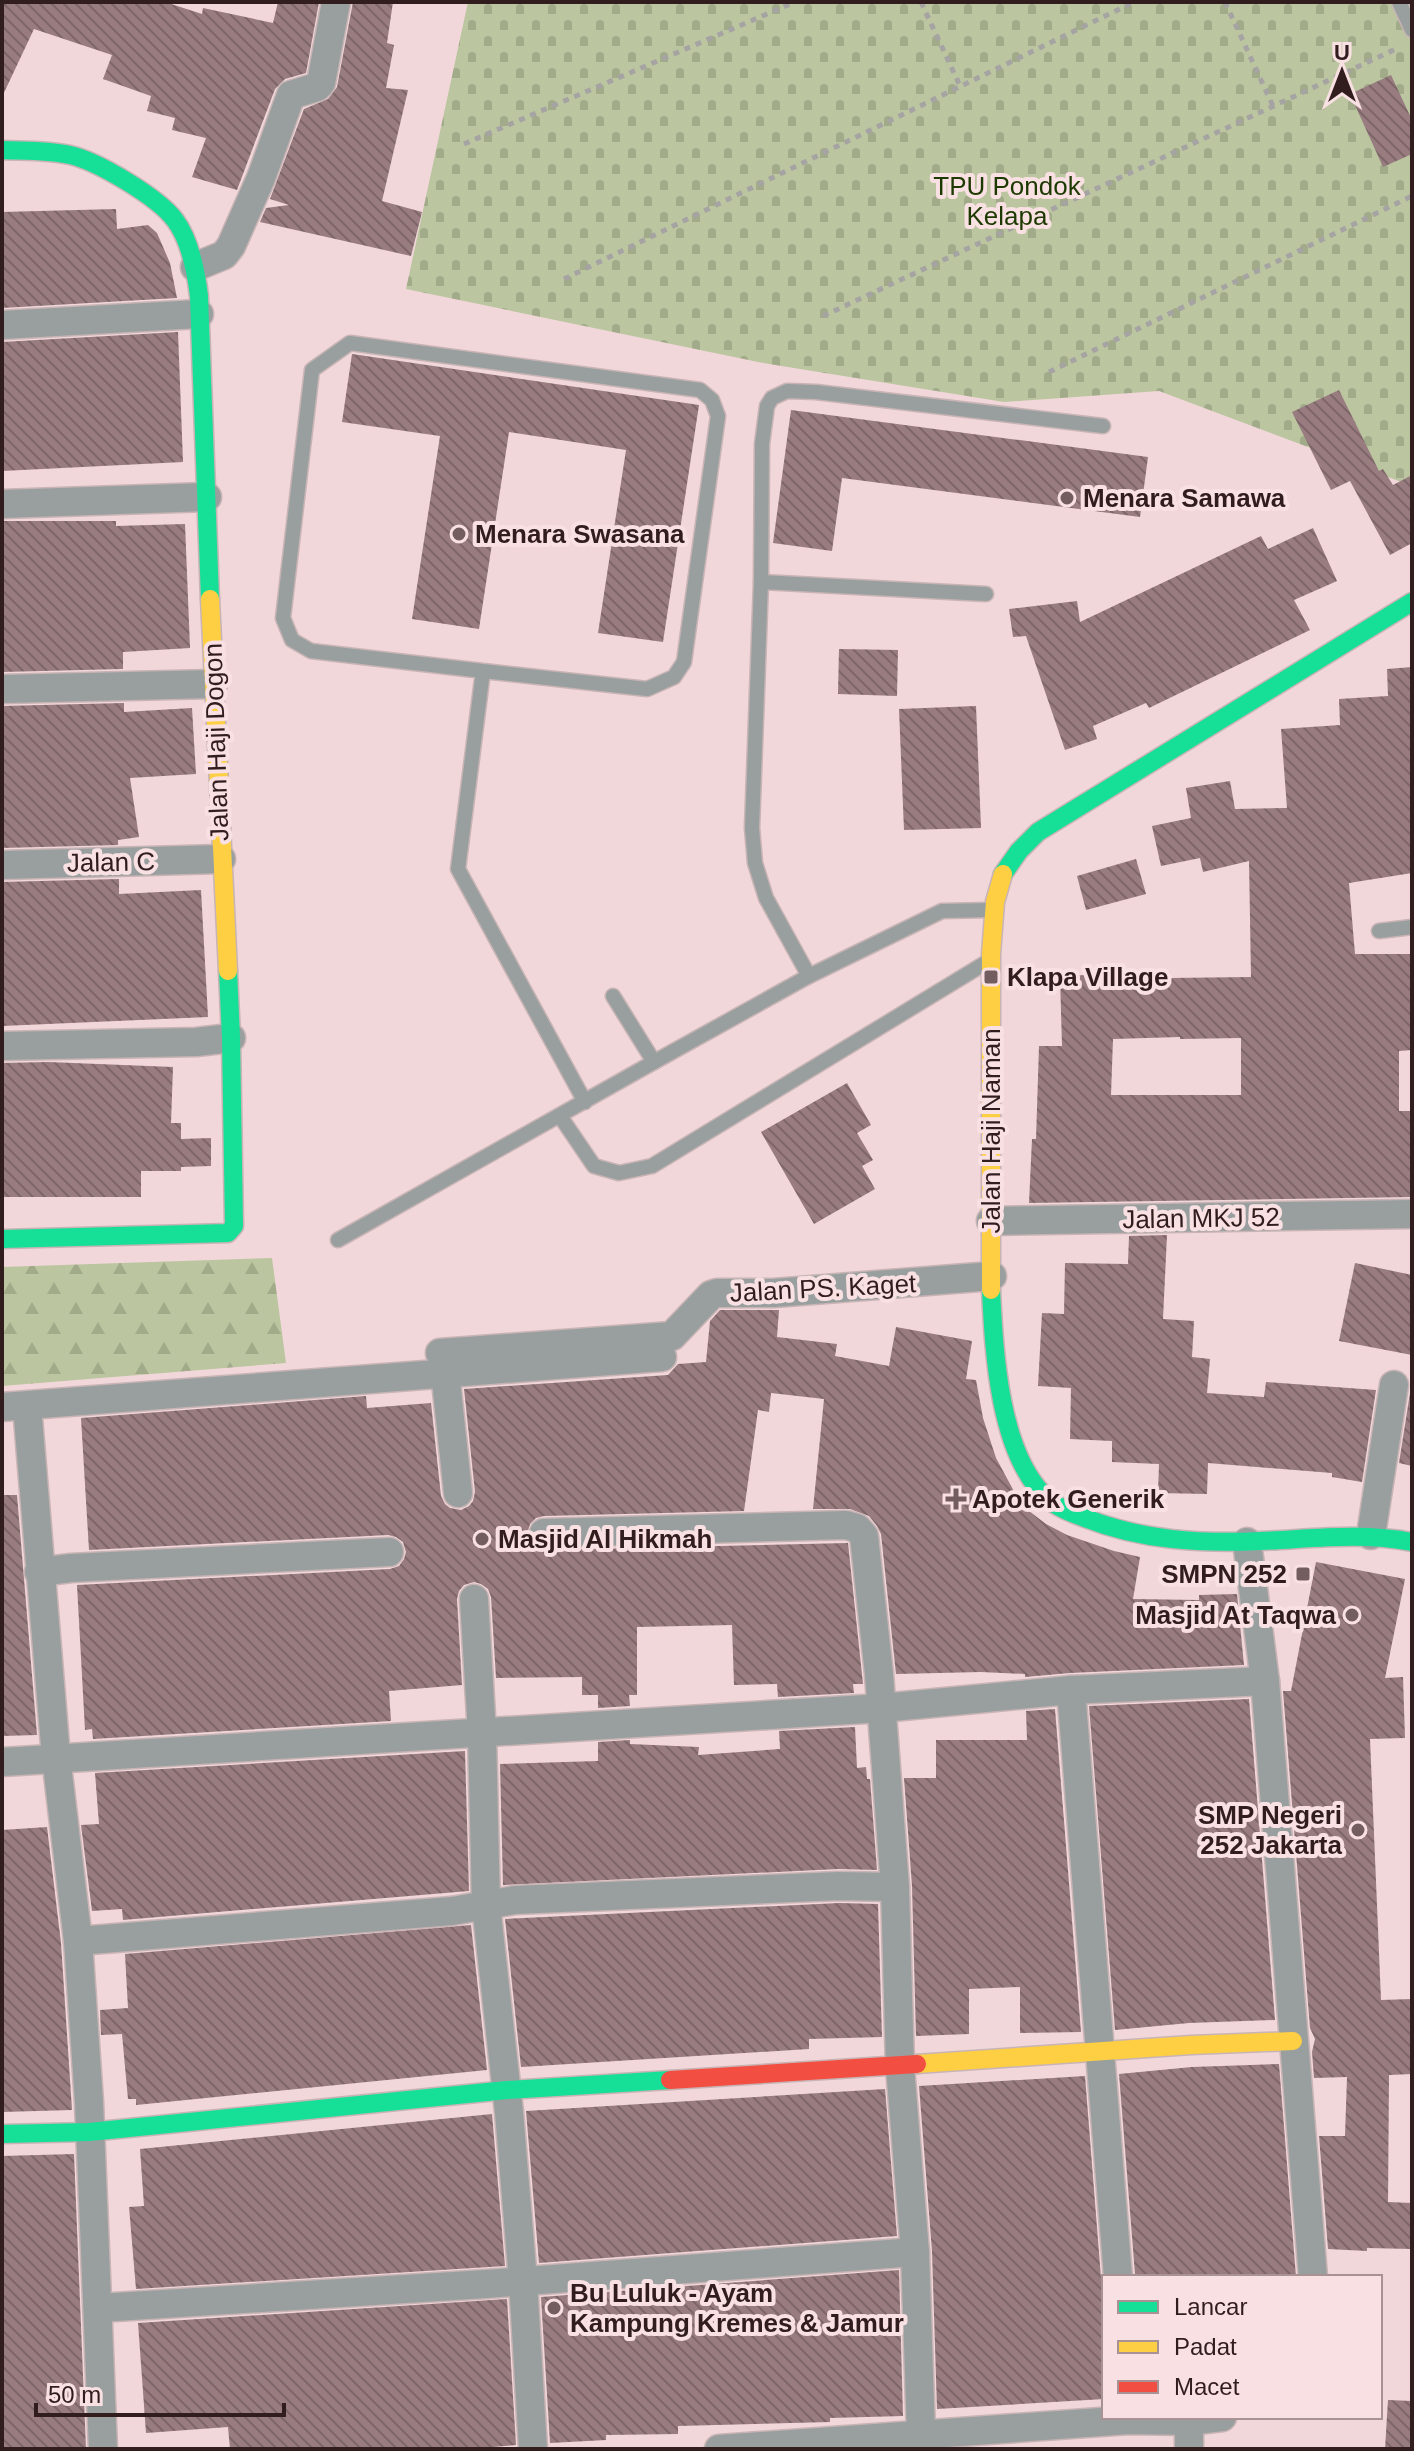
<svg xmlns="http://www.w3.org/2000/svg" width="1414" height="2451" viewBox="0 0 1414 2451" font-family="Helvetica,sans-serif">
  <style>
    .forest { fill: url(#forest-firs) }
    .cemetery { fill: url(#cemetery-stones) }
    .building { fill: url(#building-back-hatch); fill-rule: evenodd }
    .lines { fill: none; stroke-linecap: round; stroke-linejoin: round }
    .lane-casing { stroke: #c8b4b5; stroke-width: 17 }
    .street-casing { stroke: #c8b4b5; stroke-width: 31 }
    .fast-casing { stroke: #c8b4b5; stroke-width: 21 }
    .slow-casing { stroke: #c8b4b5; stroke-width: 21 }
    .jam-casing { stroke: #c8b4b5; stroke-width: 21 }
    .path { stroke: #a6a3a3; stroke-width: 5; stroke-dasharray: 6 6; stroke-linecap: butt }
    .lane { stroke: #999f9f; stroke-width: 14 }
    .street { stroke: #999f9f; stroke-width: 28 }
    .fast { stroke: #16e098; stroke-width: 18 }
    .slow { stroke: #ffcf43; stroke-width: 18 }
    .jam { stroke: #f24e42; stroke-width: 18 }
    .poi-dot { fill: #745d5f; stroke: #f9e0e2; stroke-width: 3 }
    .labels { text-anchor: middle; stroke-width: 8; stroke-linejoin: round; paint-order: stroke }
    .park-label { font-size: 26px; fill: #1c3901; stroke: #f9e0e2 }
    .poi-label { font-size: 26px; font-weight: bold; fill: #311c1e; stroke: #f9e0e2; text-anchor: start }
    .street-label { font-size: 26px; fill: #311c1e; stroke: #f9e0e2 }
  </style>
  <defs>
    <pattern id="forest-firs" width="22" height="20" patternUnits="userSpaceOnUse" patternTransform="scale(2)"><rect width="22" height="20" fill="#bbc6a0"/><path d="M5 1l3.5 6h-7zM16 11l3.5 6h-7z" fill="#a1aa89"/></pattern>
    <pattern id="cemetery-stones" width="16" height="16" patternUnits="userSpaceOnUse" patternTransform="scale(2)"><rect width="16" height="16" fill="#bbc6a0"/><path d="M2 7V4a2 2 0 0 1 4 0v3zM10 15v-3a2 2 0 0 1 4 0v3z" fill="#a1aa89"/></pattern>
    <pattern id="building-back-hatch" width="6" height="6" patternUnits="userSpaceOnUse" patternTransform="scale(2)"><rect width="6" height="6" fill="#987c80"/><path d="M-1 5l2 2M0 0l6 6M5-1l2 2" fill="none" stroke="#7d6568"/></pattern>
  </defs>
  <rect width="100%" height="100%" fill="#f1d7d9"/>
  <!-- forest -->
  <path class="forest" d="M272,1258L286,1363L2,1386V1267Z"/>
  <!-- cemetery -->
  <path class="cemetery" d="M468,2H1412V486L1159,391L1004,402L763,363L406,289Z"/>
  <!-- building -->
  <g class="building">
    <path d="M2,2H165L202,14L203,8L273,23L278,2H319L306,73L285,79L275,89L237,190L192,177L206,138L172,130L175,118L147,111L151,96L103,79L112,55L34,29L2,97Z"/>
    <path d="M353,2H393L387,43L394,45L386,88L408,90L382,201L422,212L411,256L260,222L266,208L289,205L270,199L304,109L328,99L337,87Z"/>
    <path d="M1391,75L1412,120V154L1383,167L1350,94Z"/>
    <path d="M116,209L117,229L148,225L157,233L170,263L177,298L2,308V212Z"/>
    <path d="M178,332L183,462L2,471V342Z"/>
    <path d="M352,354L699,405L663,642L598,633L626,450L509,432L479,629L412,619L440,436L342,422Z"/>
    <path d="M1339,390L1379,471L1383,469L1393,485L1412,475V543L1390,555L1350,481L1331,490L1292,412Z"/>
    <path d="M791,410L1148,457L1140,517L842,478L832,551L773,543Z"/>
    <path d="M2,521H116V526L185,524L190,648L123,652V669L2,672Z"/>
    <path d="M1313,528L1337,581L1294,600L1310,630L1149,708L1146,703L1093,726L1097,739L1065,750L1026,636L1013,637L1009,609L1077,601L1080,622L1261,536L1268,549Z"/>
    <path d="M839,649L898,650L897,696L838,694Z"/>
    <path d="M1412,667V873L1349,883L1355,954H1412V1050L1399,1051V1111H1412V1197L1029,1203L1032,1139H1036L1039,1046H1062L1060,976L1170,972V978L1251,977L1249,861L1203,872L1200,858L1161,866L1152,826L1191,818L1186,788L1230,781L1235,809L1287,808L1281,729L1340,725L1339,699L1388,696L1387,669ZM1180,1037V1039L1241,1038V1095H1111L1113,1039Z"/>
    <path d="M124,703V712L192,708L196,774L130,778L139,837L118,840V845L2,848V706Z"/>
    <path d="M976,706L981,828L904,830L899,709Z"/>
    <path d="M1136,859L1146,894L1086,910L1077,876Z"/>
    <path d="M119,879V894L201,890L208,1017L2,1026V882Z"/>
    <path d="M48,1062L173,1067L171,1123H181V1139L211,1138V1166L181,1167V1171H141V1197H2V1063Z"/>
    <path d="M847,1083L871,1125L857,1133L873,1160L862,1166L875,1189L814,1224L761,1132Z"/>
    <path d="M1167,1235L1163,1319L1194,1321L1192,1357L1210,1359L1207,1393L1264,1397L1266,1382L1376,1390L1362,1482L1332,1477V1473L1208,1463L1207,1494L1158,1493L1159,1464L1112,1462V1441L1070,1439L1071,1388L1038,1386L1042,1313L1064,1314L1065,1263L1128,1264L1129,1236Z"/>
    <path d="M1355,1263L1412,1275V1355L1339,1341Z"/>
    <path d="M720,1310H779L777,1337L837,1344L835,1356L889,1366L896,1327L972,1341L966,1379L976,1380L983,1418L996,1458L1016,1495L1029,1511L1046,1524L1067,1535L1114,1551L1140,1557L1133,1599L1199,1600V1595L1237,1594L1244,1665L1070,1673L1025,1677V1674L981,1672L896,1674L881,1534L877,1526L869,1516L850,1509H813L824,1399L771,1393L769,1412L758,1410L744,1511L544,1516L536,1518L530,1524L527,1534L529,1541L535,1547L544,1550L848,1543L863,1684H853L854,1693L778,1697L777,1684L734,1685L732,1625L637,1627V1695H629L630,1706L598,1708V1695H582V1677L496,1678L491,1597L488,1589L481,1584L474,1582L464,1585L459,1591L457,1599L462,1685L389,1691L391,1721L93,1739L92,1729L85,1730L77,1585L390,1569L399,1566L404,1559L406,1552L403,1542L396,1537L388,1535L89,1550L81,1418L366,1396L367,1408L431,1403L441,1496L445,1504L450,1508L461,1510L469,1506L473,1501L475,1492L464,1389L668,1375L678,1364L706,1362L710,1321Z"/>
    <path d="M1410,1393H1412V1466L1399,1463Z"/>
    <path d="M2,1495H17L37,1735L2,1736Z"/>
    <path d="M1316,1562L1405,1579L1385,1678L1403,1677L1405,1738L1370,1739L1381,2000L1412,1999V2074L1389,2075L1388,2202L1412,2203V2249L1367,2248V2251L1328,2249L1319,2136H1345L1347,2077L1314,2078L1312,2052L1315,2039L1310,2028L1283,1691H1291Z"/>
    <path d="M1249,1699L1275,2020L1189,2023L1115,2030L1089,1706Z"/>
    <path d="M1055,1709L1081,2032L1020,2033V1987L969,1989V2034L916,2036L912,1886L904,1778H936V1740H1027L1026,1711Z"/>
    <path d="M855,1727L857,1768L866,1767L867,1779H870L877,1870L838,1869L503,1885L500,1764L598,1761V1742L630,1740V1744L699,1747L698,1755L780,1749L779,1731Z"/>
    <path d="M465,1751L469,1891L123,1920L122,1909L92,1911L81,1825L99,1824L95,1773Z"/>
    <path d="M47,1827L61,1943L72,2110L2,2112V1830Z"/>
    <path d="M839,1903L878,1904L882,2037L809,2039V2049L521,2067L505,1919Z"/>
    <path d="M471,1925L487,2070L136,2105V2099H128L122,2034L101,2035L100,2010L128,2008L125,1954Z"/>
    <path d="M1279,2064L1296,2277L1135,2274L1119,2074L1192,2067Z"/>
    <path d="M1085,2076L1101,2278L1104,2286V2399L937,2409L932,2251L919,2086Z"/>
    <path d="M885,2089L897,2236L539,2263L526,2111Z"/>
    <path d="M492,2114L505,2266L136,2289L129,2207L144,2206L140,2149Z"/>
    <path d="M74,2154L86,2449H2V2156Z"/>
    <path d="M899,2270L903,2416L830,2418V2422L678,2426V2434L606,2435V2440L550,2443L541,2297Z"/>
    <path d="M507,2299L516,2445L471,2449H230L228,2427L146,2433L138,2323Z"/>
    <path d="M1388,2400L1412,2401V2449H1385Z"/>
  </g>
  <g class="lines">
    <!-- lane casing -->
    <g class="lane-casing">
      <g id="lane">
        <path d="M1399,2L1412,30"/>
        <path d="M761,582L762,444L767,406L772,398L787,391L816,392L1103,426"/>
        <path d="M483,671L647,689L674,677L684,662L718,416L712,400L700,390L350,343L312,370L283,618L292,640L311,651L483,671L458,869L585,1102"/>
        <path d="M1379,931L1412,927"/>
        <path d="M809,976L766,898L755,863L752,828L761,582L986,594"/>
        <path d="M613,996L654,1062L809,976L942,911L990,910"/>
        <path d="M560,1116L594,1166L619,1173L652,1166L987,962"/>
        <path d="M338,1240L654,1062"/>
      </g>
    </g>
    <!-- street casing -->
    <g class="street-casing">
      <g id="street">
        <path d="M195,267L224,255L231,246L261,178L291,95L317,87L321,83L336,2"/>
        <path d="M2,325L199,314"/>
        <path d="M2,504L207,497"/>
        <path d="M2,689L213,684"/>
        <path d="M2,865L221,859"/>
        <path d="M2,1046L196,1042L231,1038"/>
        <path d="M991,1221L1412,1214"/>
        <path d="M440,1353L672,1336L711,1295L717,1293H774L992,1276"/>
        <path d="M445,1372L458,1493"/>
        <path d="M27,1406L56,1757L78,1941L89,2102L103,2449"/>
        <path d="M2,1407L662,1357"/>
        <path d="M544,1533L846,1525L857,1528L864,1536L879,1674L895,1887L900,2067L915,2252L921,2434"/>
        <path d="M1371,1535L1394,1385"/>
        <path d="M1247,1542L1265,1681L1313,2277"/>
        <path d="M39,1572L71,1568L389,1552"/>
        <path d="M474,1599L482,1733L486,1905L509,2112L523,2281L533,2449"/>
        <path d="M1071,1690L1118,2277"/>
        <path d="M2,1762L882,1708L1071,1690L1265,1681"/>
        <path d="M78,1941L452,1911L515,1900L839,1886L895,1887"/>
        <path d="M99,2308L486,2284L915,2252"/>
        <path d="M719,2449L1129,2420L1189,2421L1222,2417"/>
        <path d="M1189,2449V2421"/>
      </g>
    </g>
    <!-- fast casing -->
    <g class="fast-casing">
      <g id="fast">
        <path d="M2,150C25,151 48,150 70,155C97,161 158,197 175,220C190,240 196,271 199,296L210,599"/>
        <path d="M1003,874L1019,851L1038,832L1412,602"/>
        <path d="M2,1239L228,1233L234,1226L231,1038L228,971"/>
        <path d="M991,1290C994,1352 999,1454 1047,1498C1058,1508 1072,1513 1085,1518C1141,1540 1200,1544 1260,1541C1310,1539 1362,1532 1412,1542"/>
        <path d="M2,2134L89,2132L507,2090L670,2080"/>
      </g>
    </g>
    <!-- slow casing -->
    <g class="slow-casing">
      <g id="slow">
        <path d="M210,599L228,971"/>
        <path d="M991,1290V954L995,902L1003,874"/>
        <path d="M917,2064L1191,2045L1293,2041"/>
      </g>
    </g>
    <!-- jam casing -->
    <g class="jam-casing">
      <path id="jam" d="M670,2080L917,2064"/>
    </g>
    <!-- path -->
    <g class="path">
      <path d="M921,2L961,88"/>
      <path d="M1225,2L1273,106"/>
      <path d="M464,144L795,2"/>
      <path d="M564,279L1134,2"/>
      <path d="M823,316L1398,48"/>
      <path d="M1049,372L1412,196"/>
    </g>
    <!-- lane -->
    <use href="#lane" class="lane"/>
    <!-- street -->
    <use href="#street" class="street"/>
    <!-- fast -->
    <use href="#fast" class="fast"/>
    <!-- slow -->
    <use href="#slow" class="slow"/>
    <!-- jam -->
    <use href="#jam" class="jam"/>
  </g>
  <!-- markers -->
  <g class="poi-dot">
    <circle cx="1067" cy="498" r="8"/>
    <circle cx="459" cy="534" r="8"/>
    <rect x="983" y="969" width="16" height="16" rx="4"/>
    <path d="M952 1487h8v8h8v8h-8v8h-8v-8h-8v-8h8z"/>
    <circle cx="482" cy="1539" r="8"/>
    <rect x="1295" y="1566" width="16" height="16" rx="4"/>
    <circle cx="1352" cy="1615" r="8"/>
    <circle cx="1358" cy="1830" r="8"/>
    <circle cx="554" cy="2308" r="8"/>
  </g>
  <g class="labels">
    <!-- park labels -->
    <g class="park-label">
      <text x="1007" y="195">TPU Pondok<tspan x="1007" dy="30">Kelapa</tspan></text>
    </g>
    <!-- poi labels -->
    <g class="poi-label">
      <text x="1083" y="507">Menara Samawa</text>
      <text x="475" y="543">Menara Swasana</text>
      <text x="1007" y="986">Klapa Village</text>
      <text x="972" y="1508">Apotek Generik</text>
      <text x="498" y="1548">Masjid Al Hikmah</text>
      <text x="1287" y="1583" text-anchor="end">SMPN 252</text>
      <text x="1336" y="1624" text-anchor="end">Masjid At Taqwa</text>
      <text x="1342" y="1824" text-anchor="end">SMP Negeri<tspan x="1342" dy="30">252 Jakarta</tspan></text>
      <text x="570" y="2302">Bu Luluk - Ayam<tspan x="570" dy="30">Kampung Kremes &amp; Jamur</tspan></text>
    </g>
    <!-- street labels -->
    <g class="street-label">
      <text transform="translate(216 742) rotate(-92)" y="9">Jalan Haji Dogon</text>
      <text transform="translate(111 862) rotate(-1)" y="9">Jalan C</text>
      <text transform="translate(991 1131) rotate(-90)" y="9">Jalan Haji Naman</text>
      <text transform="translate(1201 1218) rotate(-1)" y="9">Jalan MKJ 52</text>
      <text transform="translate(823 1288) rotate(-3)" y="9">Jalan PS. Kaget</text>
    </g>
  </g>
  <!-- border -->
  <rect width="1414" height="2451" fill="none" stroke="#311c1e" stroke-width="8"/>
  <!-- legend -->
  <rect x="1102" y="2275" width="280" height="144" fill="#f9e0e2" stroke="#a99294" stroke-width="2"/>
  <rect x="1118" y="2301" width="40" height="12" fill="#16e098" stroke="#a99294" stroke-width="2"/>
  <text x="1174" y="2315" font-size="24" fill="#311c1e">Lancar</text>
  <rect x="1118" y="2341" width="40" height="12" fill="#ffcf43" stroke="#a99294" stroke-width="2"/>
  <text x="1174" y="2355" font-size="24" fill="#311c1e">Padat</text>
  <rect x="1118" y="2381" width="40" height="12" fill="#f24e42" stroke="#a99294" stroke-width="2"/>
  <text x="1174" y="2395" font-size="24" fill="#311c1e">Macet</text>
  <!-- north arrow -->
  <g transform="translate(1342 72)" stroke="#f9e0e2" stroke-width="6" paint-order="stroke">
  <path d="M0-6L14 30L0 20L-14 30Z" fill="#311c1e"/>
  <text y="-12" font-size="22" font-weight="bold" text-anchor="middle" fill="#311c1e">U</text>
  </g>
  <!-- scale -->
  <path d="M36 2403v12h248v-12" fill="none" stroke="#311c1e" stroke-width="4"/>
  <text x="48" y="2403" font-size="24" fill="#311c1e" stroke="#f9e0e2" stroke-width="6" paint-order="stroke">50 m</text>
</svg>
